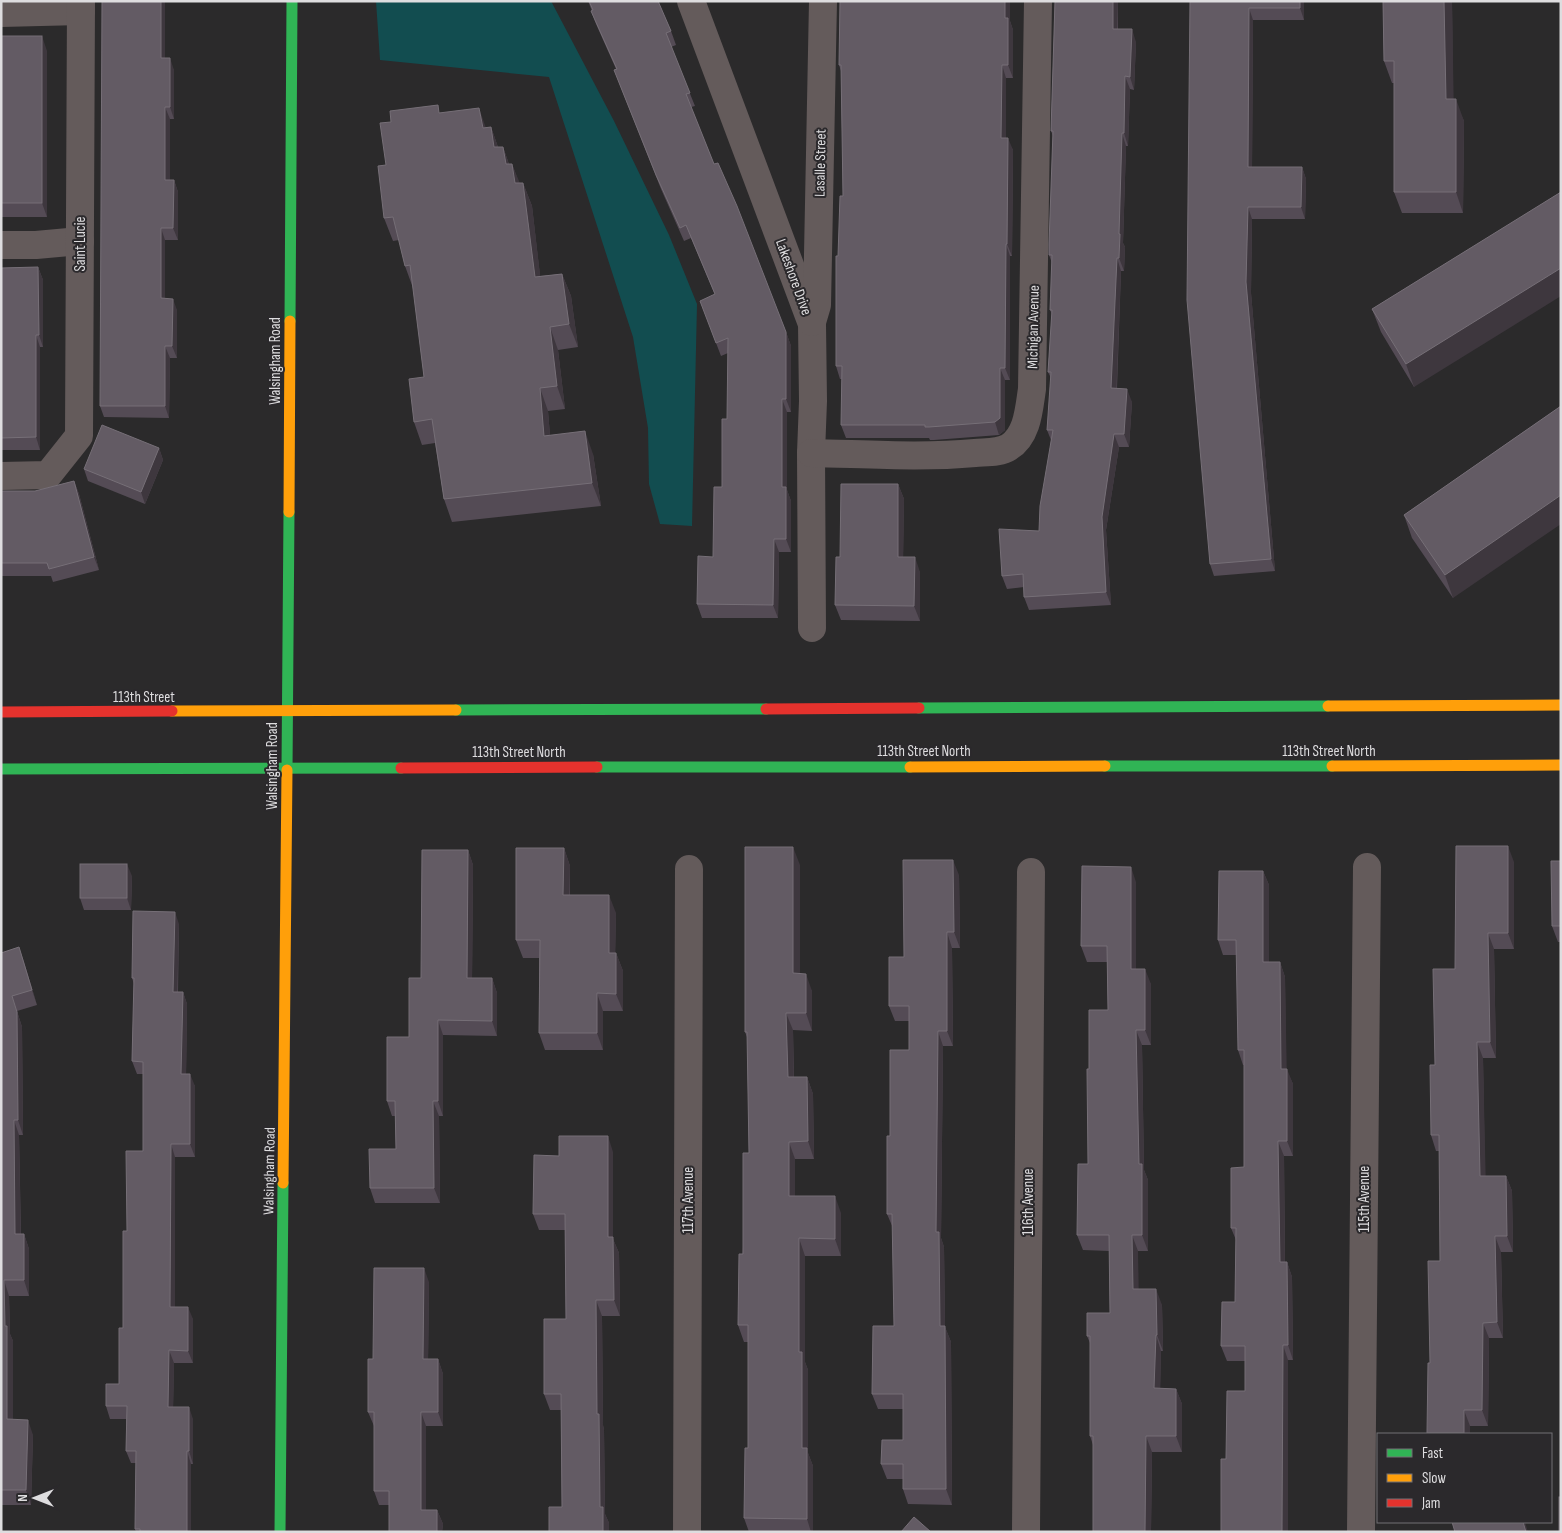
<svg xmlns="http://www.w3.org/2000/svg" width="1562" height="1533" viewBox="0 0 1562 1533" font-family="'Sofia Sans Condensed',sans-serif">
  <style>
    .water { fill: #124d50 }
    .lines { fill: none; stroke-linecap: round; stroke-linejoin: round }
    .street { stroke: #645b5b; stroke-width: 28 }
    .fast { stroke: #30b455; stroke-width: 11 }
    .slow { stroke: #ff9f0a; stroke-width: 11 }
    .jam { stroke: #e5322d; stroke-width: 11 }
    .wall { fill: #544b55 }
    .shaded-wall { fill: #3e373e }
    .building { fill: #635b64; stroke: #766f77 }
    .labels { text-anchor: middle; stroke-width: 4; stroke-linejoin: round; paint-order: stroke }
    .street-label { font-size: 15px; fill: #dedddf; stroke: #2b292c }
  </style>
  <rect width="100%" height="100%" fill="#2b2a2b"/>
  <!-- water -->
  <path class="water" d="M376,1H551L614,121L669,235L697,304L692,526L660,524L649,484L648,428L633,337L549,77L380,60Z"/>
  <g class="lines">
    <!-- street -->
    <g class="street">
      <path d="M691,1L812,324L813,401L811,453L812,628"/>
      <path d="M1,13L81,11"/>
      <path d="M1,245H36L80,241"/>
      <path d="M812,322L817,305L823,1"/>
      <path d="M811,453C865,454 921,458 975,453C985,452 1000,453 1009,447C1028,435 1029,408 1032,389L1038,1"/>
      <path d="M1,476L48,475L79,436L81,1"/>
      <path d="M687,1532L689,869"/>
      <path d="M1026,1532L1031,872"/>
      <path d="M1361,1532L1367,867"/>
    </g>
    <!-- fast -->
    <g class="fast">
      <path d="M290,321L292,1"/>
      <path d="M919,708L1328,706"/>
      <path d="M456,710L766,709"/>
      <path d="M1105,766H1332"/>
      <path d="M597,767H910"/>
      <path d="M1,769L401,768"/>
      <path d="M287,770L289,512"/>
      <path d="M280,1532L283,1183"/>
    </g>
    <!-- slow -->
    <g class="slow">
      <path d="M289,512L290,321"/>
      <path d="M1328,706L1561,705"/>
      <path d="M172,711L456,710"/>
      <path d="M1332,766L1561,765"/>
      <path d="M910,767L1105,766"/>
      <path d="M283,1183L287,770"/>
    </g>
    <!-- jam -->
    <g class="jam">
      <path d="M766,709L919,708"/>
      <path d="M1,712L172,711"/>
      <path d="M401,768L597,767"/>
    </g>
  </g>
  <!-- wall -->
  <g class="wall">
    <path d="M165,1V58L174,70V119H170V180H174L178,192V240H165V299L177,310V358H170L169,418L104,417L100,406Z"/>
    <path d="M588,1H658L671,31L676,45L671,47L695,106L691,107L714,164L786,332L791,346V412H787V490L791,501V552H779L778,618H702L697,604L713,557L722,487L727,419L728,353L721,356L700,301L715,295L691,238L684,241L661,189L619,83L614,70L616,69L596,24L591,11H592Z"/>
    <path d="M1010,1V21L1013,30V78H1006V138L1013,150L1012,256H1010V380H1005V430L999,435L934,440H930L929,438H846L841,425L842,379H840L836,366L838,256L843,196L841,71L839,65Z"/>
    <path d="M1055,1H1118V29L1136,42L1134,90L1130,89L1128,146H1126L1123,243L1125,247L1124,271H1121L1117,388L1132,402L1129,447H1119L1106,530L1111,605L1029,610L1024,597V587L1007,589L1002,576L1039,531L1051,440L1047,430L1051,378L1048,372L1052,314L1050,310L1052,263L1049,255L1053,136L1051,131Z"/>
    <path d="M1190,1H1304V20H1253L1252,167H1302L1306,179L1305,219H1252L1251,293L1275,571L1214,576L1210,564Z"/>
    <path d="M1383,1H1452L1453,99L1464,121L1463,213H1402L1394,192V83H1392L1384,61Z"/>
    <path d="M1,36L47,51V217H1Z"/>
    <path d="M441,113L486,128L491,127L498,147H503L509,164H512L519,183H523L532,206L540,276L562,274L571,296L578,347L558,350L565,409L548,411L550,436L593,454L601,506L452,522L444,499L435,443L422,445L414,422L424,377L413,288L405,266L399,240L393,241L384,218L386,165Z"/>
    <path d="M1561,192L1414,387L1381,332L1372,309Z"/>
    <path d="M38,267L43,280V347H40V450H1V268Z"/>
    <path d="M1561,406L1453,598L1412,538L1404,515Z"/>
    <path d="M159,448L163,460L145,504L88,481L84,469Z"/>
    <path d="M74,481L79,494L99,570L53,582L51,576H1V491H35Z"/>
    <path d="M898,484L904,499L903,557L920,572V621L841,620L835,605L840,557Z"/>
    <path d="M564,848L570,866V895L616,913L615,953H616L623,971V1011H603V1050H545L539,1033V958H523L516,940Z"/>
    <path d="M468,850L473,865L472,978H492L497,993V1036L443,1035V1116H439L440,1203H375L370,1188L396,1149L395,1116H392L387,1101L409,1037L421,978Z"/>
    <path d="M1561,861V942H1558L1552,926Z"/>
    <path d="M1514,862V949H1494L1496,1058H1483L1485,1176H1506L1512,1191L1513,1252H1501L1503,1338H1489L1488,1426H1470V1434H1428L1430,1363L1440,1261L1439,1151H1436L1431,1135L1435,1065L1455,969Z"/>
    <path d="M800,865V974L812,991V1031L793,1030L794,1077H807L813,1094L814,1159H795V1196L841,1213V1256H805V1362L808,1370V1453L813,1466V1532H749L744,1518L748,1448V1342H744L738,1325L749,1153L747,1037L745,1032Z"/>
    <path d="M1263,871L1269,885V962H1280L1285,977L1286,1069L1293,1084V1156H1284L1285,1262H1287L1292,1277L1293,1360H1288L1226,1459L1245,1391V1361H1227L1221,1346L1235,1302L1236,1240L1231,1228L1244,1167V1065H1243L1238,1050L1237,955H1223L1218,940Z"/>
    <path d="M959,875L960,948H952L953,1046H943L941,1238L944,1247L945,1327L951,1342L952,1505L908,1504L903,1489V1479H887L881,1464L903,1440V1409H878L872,1394L894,1326L893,1228L887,1214L890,1136L909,1050V1021H895L889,1006L904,957Z"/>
    <path d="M132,876L131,910H84L80,898Z"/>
    <path d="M1136,882V969L1151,984V1045H1142L1144,1170L1148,1180V1251H1138V1289L1162,1305L1163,1351H1161L1160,1388L1176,1389L1182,1404V1452H1152L1151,1532H1093V1445L1090,1436V1343L1087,1336L1110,1313L1109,1251L1083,1250L1077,1235L1088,1164L1089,1069L1108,1010L1107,962H1087L1081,946Z"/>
    <path d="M179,924L178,992H183L187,1004L186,1074L195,1086V1157H175V1307L193,1319V1363H174L173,1407L193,1419V1464H191V1532H136L135,1529L136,1463H131L126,1451V1419H110L106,1406L119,1384L123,1328L127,1231L143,1151V1074H137L132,1061L134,984L132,978Z"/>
    <path d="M19,947L24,962L37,1005L17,1011L22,1027L23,1135H19L21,1234H24L29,1249V1296H9L10,1334L13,1341V1420L33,1435L31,1505H1V953Z"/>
    <path d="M613,1152V1239L619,1253L620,1316H602L603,1425L604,1430L605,1514L609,1523V1532L562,1507L561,1410H550L544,1394L566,1319L565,1230H539L533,1214L559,1156Z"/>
    <path d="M429,1282L428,1359H438L443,1374V1426H426V1510H437L443,1524L442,1532H389V1505H379L374,1491V1426L368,1412L373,1359Z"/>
  </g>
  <!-- shaded-wall -->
  <g class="shaded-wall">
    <path d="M161,1H165V70L161,58Z"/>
    <path d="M1005,1H1010V21L1013,30V78L1008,65L1005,18Z"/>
    <path d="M1113,1H1118L1117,42L1113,29Z"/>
    <path d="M1300,1H1304V20L1300,8Z"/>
    <path d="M1444,1H1452L1454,121L1446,99Z"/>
    <path d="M1249,8L1253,20L1252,179L1248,167Z"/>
    <path d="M1132,29L1136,42L1134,90L1130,77Z"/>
    <path d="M42,36L47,51V217L42,203Z"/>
    <path d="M170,58L174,70V119L170,107Z"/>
    <path d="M1002,65L1006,78V150L1001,138Z"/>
    <path d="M1125,76L1130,89L1128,146L1124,133Z"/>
    <path d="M1456,99L1464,121L1463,213L1456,192Z"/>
    <path d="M165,107L170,119V191L165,180Z"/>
    <path d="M479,108L487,131L483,128Z"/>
    <path d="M491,127L499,150L494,147Z"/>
    <path d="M1122,133L1126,146L1123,243L1125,247L1124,271L1119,258V234Z"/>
    <path d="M1008,138L1013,150L1012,256L1007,244Z"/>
    <path d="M503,147L511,170L506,164Z"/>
    <path d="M512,164L521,186L515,183Z"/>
    <path d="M1302,167L1306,179L1305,219L1301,207Z"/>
    <path d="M174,180L178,192V240L173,228Z"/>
    <path d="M523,183L532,206L543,299L535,277Z"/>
    <path d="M1248,207L1252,219L1251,293L1275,571L1271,559L1246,282Z"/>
    <path d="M161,228L165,240V310L161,298Z"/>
    <path d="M1006,244L1010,256V380L1005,368Z"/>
    <path d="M1117,258L1121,271L1116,401L1111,388Z"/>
    <path d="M38,267L43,280V347L39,335Z"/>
    <path d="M1561,268V296L1414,387L1406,364Z"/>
    <path d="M562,274L571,296L578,347L569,324Z"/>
    <path d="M173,299L177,310V358L172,346Z"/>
    <path d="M550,327L558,350L565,409L557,386Z"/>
    <path d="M786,332L791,346V412L786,399Z"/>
    <path d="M36,335L40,347V450L36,437Z"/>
    <path d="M165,346L170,358L169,418L165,406Z"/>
    <path d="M1000,368L1005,380V430L999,435L995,422Z"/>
    <path d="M540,388L548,411L552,459L544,436Z"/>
    <path d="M1127,389L1132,402L1129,447L1124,434Z"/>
    <path d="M782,399L787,412V490L791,501V552L786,539L782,487Z"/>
    <path d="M585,431L593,454L601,506L592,483Z"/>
    <path d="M1114,434L1119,447L1106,530L1111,605L1106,592L1102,517Z"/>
    <path d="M159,448L163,460L145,504L141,492Z"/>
    <path d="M74,481L79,494L99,570L94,557Z"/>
    <path d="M898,484L904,499L903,572L898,557Z"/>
    <path d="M1561,495V524L1453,598L1445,575Z"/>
    <path d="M774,539L779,552L778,618L773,605Z"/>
    <path d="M915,557L920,572V621L914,606Z"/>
    <path d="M1508,846L1514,862V949L1508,933Z"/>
    <path d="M793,847L800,865V991L793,973Z"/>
    <path d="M564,848L570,866L569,912L563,895Z"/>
    <path d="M468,850L473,865L472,993L467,978Z"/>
    <path d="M953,860L959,875L960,948L954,932Z"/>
    <path d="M127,864L132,876L131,910L127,898Z"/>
    <path d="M1131,867L1136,882V984L1131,969Z"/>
    <path d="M1263,871L1269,885V977L1263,962Z"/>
    <path d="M609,895L616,913L615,971L609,953Z"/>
    <path d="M175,912L179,924L177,1004L173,992Z"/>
    <path d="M947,932L952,948L953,1046L947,1031Z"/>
    <path d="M1488,933L1494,949L1496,1058L1490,1042Z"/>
    <path d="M19,947L24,962L37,1005L32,990Z"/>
    <path d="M616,953L623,971V1011L616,994Z"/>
    <path d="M1280,962L1285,977L1287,1084L1281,1069Z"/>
    <path d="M1145,969L1151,984V1045L1145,1030Z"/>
    <path d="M806,974L812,991V1031L806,1013Z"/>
    <path d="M492,978L497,993V1036L492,1021Z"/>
    <path d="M183,992L187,1004L186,1086L181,1074Z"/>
    <path d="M597,993L603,1011V1050L597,1033Z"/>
    <path d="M12,996L22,1027L23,1135L18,1120Z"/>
    <path d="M786,1013L793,1030L794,1095L788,1077Z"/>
    <path d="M438,1020L443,1035V1116L438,1101Z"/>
    <path d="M1136,1030L1142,1045L1144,1170L1148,1180V1251L1142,1235L1139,1164Z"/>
    <path d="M938,1031L943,1046L941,1238L944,1247L945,1327L951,1342L952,1505L946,1489L936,1232Z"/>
    <path d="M1477,1042L1483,1058L1486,1192L1480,1176Z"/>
    <path d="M1287,1069L1293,1084V1156L1287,1141Z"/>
    <path d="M190,1074L195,1086V1157L190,1144Z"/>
    <path d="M807,1077L813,1094L814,1159L808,1141Z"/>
    <path d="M433,1101L439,1116L440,1203L434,1188Z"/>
    <path d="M14,1120L19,1135L21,1249L15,1234Z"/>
    <path d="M608,1136L613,1152V1239L619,1253L620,1316L614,1300L608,1237Z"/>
    <path d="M1278,1141L1284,1156L1285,1277L1280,1262Z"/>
    <path d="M789,1142L795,1159V1213L789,1196Z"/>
    <path d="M171,1144L175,1157V1319L170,1307Z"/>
    <path d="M1506,1176L1512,1191L1513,1252L1507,1236Z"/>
    <path d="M835,1196L841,1213V1256L835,1239Z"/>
    <path d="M24,1234L29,1249V1296L24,1280Z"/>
    <path d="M1132,1235L1138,1251L1139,1305L1133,1289Z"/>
    <path d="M1495,1236L1501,1252L1503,1338L1497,1322Z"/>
    <path d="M799,1238L805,1256V1362L808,1370V1453L813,1466V1532H811L807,1519L802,1448L799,1352Z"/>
    <path d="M1287,1262L1292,1277L1293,1360L1288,1345Z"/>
    <path d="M424,1268L429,1282L428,1374L423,1359Z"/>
    <path d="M4,1280L9,1296L10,1334L13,1341V1434L7,1419Z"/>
    <path d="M1156,1289L1162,1305L1163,1351L1157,1335Z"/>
    <path d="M596,1300L602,1316L603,1425L604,1430L605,1514L609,1523V1532H603L600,1507L597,1414Z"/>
    <path d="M188,1307L193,1319V1363L188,1351Z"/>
    <path d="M1483,1323L1489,1338L1488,1426L1482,1410Z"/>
    <path d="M1156,1335L1161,1351L1160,1404L1154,1388Z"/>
    <path d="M1283,1345L1288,1360V1532H1282Z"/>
    <path d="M169,1350L174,1363L173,1419L168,1407Z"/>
    <path d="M438,1359L443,1374V1426L438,1412Z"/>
    <path d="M1176,1389L1182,1404V1452L1176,1436Z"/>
    <path d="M189,1407L193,1419V1464L189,1451Z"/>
    <path d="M1464,1410L1470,1426V1434H1465L1464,1433Z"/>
    <path d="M421,1412L426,1426V1524L421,1510Z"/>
    <path d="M28,1420L33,1435L31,1505L26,1490Z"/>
    <path d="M1146,1436L1152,1452L1151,1532H1145Z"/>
    <path d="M187,1451L191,1464V1532H187Z"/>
    <path d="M437,1510L443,1524L442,1532H437Z"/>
    <path d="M1523,1522H1525L1528,1532H1526Z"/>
  </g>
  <!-- building -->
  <g class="building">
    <path d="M102,1H161V58H170V107H165V180H174L173,228H161V298L173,299L172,346H165V406H100Z"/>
    <path d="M589,1H658L671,31L666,33L690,93L686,94L714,164L718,163L737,206L786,332V399H782V487H786V539H774L773,605L697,604L698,556L713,557L714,487H722V419H727L728,338L716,343L700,301L715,294L686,225L680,228L656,175L614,70L617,69L591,11L593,10Z"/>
    <path d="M840,1H1005V18H1008V65H1002L1001,138H1008L1007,244H1006L1005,368H1000V418L995,422L929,427H925V425H841L842,366H836V256H838L840,196H843L841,65H839Z"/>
    <path d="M1055,1H1113V29H1132L1130,77L1125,76L1124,133H1122L1119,234H1120L1119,258H1117L1111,388L1127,389L1124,434H1114L1102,517L1106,592L1024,597L1023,574L1002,576L999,529L1039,531L1040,506L1053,430H1047L1051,372H1048L1052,310H1050L1052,255H1049V244L1053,131H1051Z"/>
    <path d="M1190,1H1300V8H1249L1248,167H1302L1301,207H1248L1246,282L1271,559L1210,564L1187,300Z"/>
    <path d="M1383,1H1444L1446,99H1456V192H1394V61H1384Z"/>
    <rect x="1" y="36" width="41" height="167"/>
    <path d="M438,105L439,113L479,108L483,128L491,127L494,147H503L506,164H512L515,183H523L535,277L562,274L569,324L550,327L557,386L540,388L544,436L585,431L592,483L444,499L432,419L414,422L409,379L424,377L410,265L405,266L393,217L384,218L378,166L386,165L380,123L391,122L390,111Z"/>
    <path d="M1561,192V268L1406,364L1372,309Z"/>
    <path d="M38,267L39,335H36V437L1,438V268Z"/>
    <path d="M1561,406V495L1445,575L1404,515Z"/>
    <path d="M102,425L159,448L141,492L84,469Z"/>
    <path d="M74,481L94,557L49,569L47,563H1V491H35Z"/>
    <path d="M841,484H898V557H915L914,606L835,605L836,557H840Z"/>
    <path d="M1456,846H1508V933H1488L1490,1042H1477L1480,1176H1506L1507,1236H1495L1497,1322L1483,1323L1482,1410H1464V1433H1427L1428,1363H1430L1428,1261H1440L1439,1135H1431L1430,1065H1435L1433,969H1455Z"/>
    <path d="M745,847H793V973L806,974V1013H786L788,1077H807L808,1141L789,1142V1196H835V1239L799,1238V1352H802V1448H807V1519L744,1518L745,1448H748V1325H738L739,1254H743V1153H749L747,1032H745Z"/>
    <path d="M516,848H564L563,895H609V953H616V994L597,993V1033H539L540,940H516Z"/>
    <path d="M422,850H468L467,978H492V1021L438,1020V1101H433L434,1188H370L369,1149H396L395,1101H387V1037H409V978H421Z"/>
    <path d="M903,860H953L954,932H947V1031H938L936,1232H939L940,1326H945L946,1489H903V1464H881L882,1440H903V1394H872L873,1326H894L892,1214H887V1136H890V1050H909V1006H889V957H904Z"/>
    <path d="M1551,861H1561V926H1552Z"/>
    <rect x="80" y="864" width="47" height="34"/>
    <path d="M1082,866L1131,867V969H1145V1030H1136L1139,1164H1142V1235H1132L1133,1289H1156L1157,1335H1156L1154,1388L1176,1389V1436H1146L1145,1532H1093V1436H1090V1336H1087V1313H1110L1109,1235H1077L1078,1164H1088L1087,1069H1089V1010H1108L1107,946H1081Z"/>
    <path d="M1219,871H1263V962H1280L1281,1069H1287V1141H1278L1280,1262H1287L1288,1345H1283L1282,1532H1221V1459H1226L1227,1391H1245V1346H1221L1222,1302H1235L1236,1228H1231V1168L1244,1167V1050H1238L1236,940H1218Z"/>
    <path d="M133,911L175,912L173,992H183L181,1074H190V1144H171L170,1307H188V1351L169,1350L168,1407H189V1451H187V1532H140V1529H135L136,1451H126L127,1406H106V1384H119V1328H123V1231H127L126,1151H143V1062L132,1061L134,978H132Z"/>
    <path d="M19,947L32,990L12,996L17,1012L18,1120H14L15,1234H24V1280H4L5,1326H7V1419L28,1420L26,1490H1V953Z"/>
    <path d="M559,1136H608V1237H613L614,1300H596L597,1414H599L600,1507H603V1532H549V1507H562L561,1394H544V1319H566L565,1214H533L534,1155L559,1156Z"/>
    <path d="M374,1268H424L423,1359H438V1412H421V1510H437V1532H389V1491H374V1412H368V1359H373Z"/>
    <rect x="1559" y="1497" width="2" height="35"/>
    <path d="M914,1517L931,1532H901Z"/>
    <path d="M1452,1522H1523L1526,1532H1455Z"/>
  </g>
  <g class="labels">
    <!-- street labels -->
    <g class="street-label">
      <text transform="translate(820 163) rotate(-89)" y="5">Lasalle Street</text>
      <text transform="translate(80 244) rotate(-90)" y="5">Saint Lucie</text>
      <text transform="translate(794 277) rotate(70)" y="5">Lakeshore Drive</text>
      <text transform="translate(1033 327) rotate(-89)" y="5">Michigan Avenue</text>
      <text transform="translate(275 361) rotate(-90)" y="5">Walsingham Road</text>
      <text x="144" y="702">113th Street</text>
      <text x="924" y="756">113th Street North</text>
      <text x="1329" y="756">113th Street North</text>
      <text x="519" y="757">113th Street North</text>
      <text transform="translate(272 766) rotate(-90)" y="5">Walsingham Road</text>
      <text transform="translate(269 1171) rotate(-89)" y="5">Walsingham Road</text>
      <text transform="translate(1364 1199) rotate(-90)" y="5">115th Avenue</text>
      <text transform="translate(688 1200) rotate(-90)" y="5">117th Avenue</text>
      <text transform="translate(1028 1202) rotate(-90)" y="5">116th Avenue</text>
    </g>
  </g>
  <!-- border -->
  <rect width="1562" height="1533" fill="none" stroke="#dedddf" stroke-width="5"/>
  <!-- legend -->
  <rect x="1377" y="1433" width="175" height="90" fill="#2b292c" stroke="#737174"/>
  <rect x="1387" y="1449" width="25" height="8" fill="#30b455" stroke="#737174"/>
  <text x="1422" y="1458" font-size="15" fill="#dedddf">Fast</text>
  <rect x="1387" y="1474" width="25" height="8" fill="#ff9f0a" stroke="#737174"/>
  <text x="1422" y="1483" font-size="15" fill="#dedddf">Slow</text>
  <rect x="1387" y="1499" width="25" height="8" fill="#e5322d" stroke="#737174"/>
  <text x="1422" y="1508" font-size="15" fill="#dedddf">Jam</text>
  <!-- north arrow -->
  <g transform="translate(35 1498) rotate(270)" stroke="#2b292c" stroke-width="4" paint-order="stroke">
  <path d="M0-4L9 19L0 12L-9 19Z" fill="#dedddf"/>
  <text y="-8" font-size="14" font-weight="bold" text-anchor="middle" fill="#dedddf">N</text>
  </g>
</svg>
